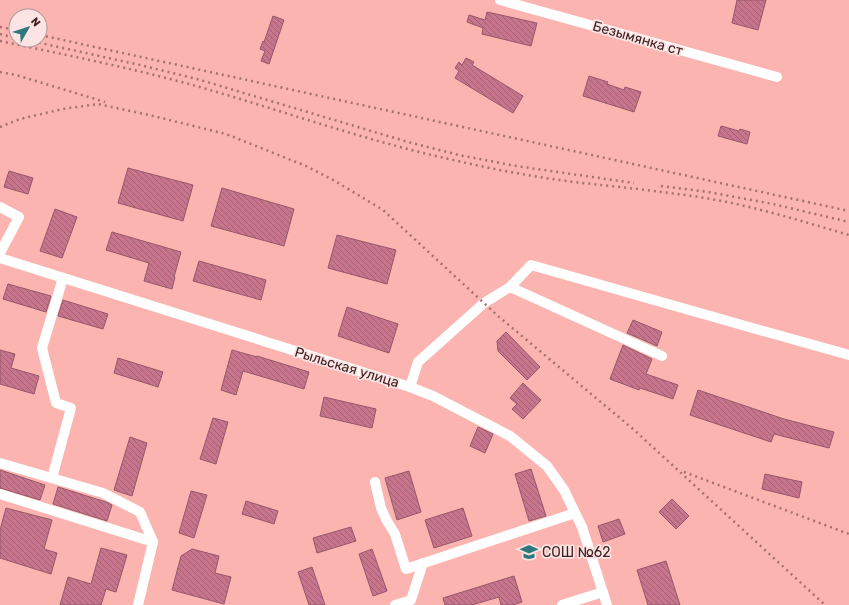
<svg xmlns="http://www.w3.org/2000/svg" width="849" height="605" viewBox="0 0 849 605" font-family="Rubik,sans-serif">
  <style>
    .building { fill: url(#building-back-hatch); stroke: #955769 }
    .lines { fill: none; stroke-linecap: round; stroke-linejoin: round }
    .minor { stroke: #fff; stroke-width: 10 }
    .rail { stroke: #a4716f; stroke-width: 2.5; stroke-dasharray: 2 4; stroke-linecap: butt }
    .labels { text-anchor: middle; stroke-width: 3.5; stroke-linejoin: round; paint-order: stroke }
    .street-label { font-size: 14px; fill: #3f2323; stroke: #fbe4e3 }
    .poi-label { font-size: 14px; fill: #3f2323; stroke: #fbe4e3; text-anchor: start }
  </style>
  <defs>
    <pattern id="building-back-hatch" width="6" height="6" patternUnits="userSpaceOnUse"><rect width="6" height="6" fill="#c7758d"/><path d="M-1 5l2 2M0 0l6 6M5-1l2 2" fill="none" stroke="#a36073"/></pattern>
  </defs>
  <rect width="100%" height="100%" fill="#fcb4b1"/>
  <!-- building -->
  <g class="building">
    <path d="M737,0H766L758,30L732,23Z"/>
    <path d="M487,12L537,23L531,46L482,34L483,28L467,22L469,15L485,20Z"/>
    <path d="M273,16L284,20L269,64L261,61L265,51L260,49L263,41L264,42Z"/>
    <path d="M466,58L474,62L472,65L523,96L513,113L455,78L459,71L455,68L459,62L462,65Z"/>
    <path d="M589,76L608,82L607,84L624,90L625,87L641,92L634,112L583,96Z"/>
    <path d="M721,126L739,131L740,129L750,132L747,144L718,136Z"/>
    <path d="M128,168L193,185L183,221L118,203Z"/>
    <path d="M9,171L33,178L28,194L4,187Z"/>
    <path d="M222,188L294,209L284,246L211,226Z"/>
    <path d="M55,209L77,217L62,258L40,251Z"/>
    <path d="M112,232L181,252L174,277H175L172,289L144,281L149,263L106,250Z"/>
    <path d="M337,235L396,250L387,284L328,268Z"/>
    <path d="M199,261L266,280L261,300L193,281Z"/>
    <path d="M8,284L51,296L46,312L3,299Z"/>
    <path d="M63,300L108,314L103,329L58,316Z"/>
    <path d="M347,307L398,324L389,353L338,336Z"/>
    <path d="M633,320L662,332L657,346L627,333Z"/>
    <path d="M506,332L540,367L527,380L498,351L497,341Z"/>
    <path d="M623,345L652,359L646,374L678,385L673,399L640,388L639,390L610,379Z"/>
    <path d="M0,350L15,354L11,368L39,376L34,394L0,384Z"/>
    <path d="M232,350L257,357V356L309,372L304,389L243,371L236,395L221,390Z"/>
    <path d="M118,358L163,372L158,387L114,373Z"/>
    <path d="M523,383L541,400L523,419L512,409L517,404L510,398Z"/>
    <path d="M698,390L784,419L834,432L829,448L774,434L771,442L690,415Z"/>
    <path d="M324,397L376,409L372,428L320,416Z"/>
    <path d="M213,418L228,422L216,464L200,459Z"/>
    <path d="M478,427L493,434L485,453L470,446Z"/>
    <path d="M130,437L147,443L132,496L114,490Z"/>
    <path d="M531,469L546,516L529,521L515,474Z"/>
    <path d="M0,470L45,485L40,500L0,488Z"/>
    <path d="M409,471L421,512L397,520L385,478Z"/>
    <path d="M765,474L802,482L799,498L762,489Z"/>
    <path d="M58,487L106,502L112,505L107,521L53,504Z"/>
    <path d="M191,491L207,495L194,538L179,533Z"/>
    <path d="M672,499L689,516L676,529L659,512Z"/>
    <path d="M246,501L278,511L274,524L242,514Z"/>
    <path d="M6,508L52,520L44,549L57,553L51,574L0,558V530Z"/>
    <path d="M463,508L472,536L434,548L425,520Z"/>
    <path d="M619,519L625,534L603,542L598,526Z"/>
    <path d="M351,527L356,541L317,553L313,538Z"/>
    <path d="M101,548L127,555L116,592L106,589L101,605H60L68,577L91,584Z"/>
    <path d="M192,549L219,556L215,573L231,577L224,604L172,590L181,556Z"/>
    <path d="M372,549L387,591L373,596L359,554Z"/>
    <path d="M666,561L680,605H648L637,570Z"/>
    <path d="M312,567L325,605H309L298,572Z"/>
    <path d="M514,576L522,602L513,605H501L499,597L472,605H445L443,598Z"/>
  </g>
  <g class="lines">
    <!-- minor -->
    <g class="minor">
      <path d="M500,0L777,77"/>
      <path d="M0,207L19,217L0,253"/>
      <path d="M0,258L410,387L433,396L510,436L547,466L564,490L582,527L607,605"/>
      <path d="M510,287L531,265L749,327L849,355"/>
      <path d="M410,387L418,362L484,303L510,287L662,356"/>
      <path d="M0,463L103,493L140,512L153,542"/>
      <path d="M52,478L71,408L56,403L42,348L63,278"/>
      <path d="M375,482L381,508L387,521L395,534L406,569L575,513"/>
      <path d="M0,494L153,542"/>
      <path d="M138,605L153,542"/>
      <path d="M395,605L411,600L423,563"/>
      <path d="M562,605L603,592"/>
    </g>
    <!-- rail -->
    <g class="rail">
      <path d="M0,27L16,30"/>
      <path d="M0,34L16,38"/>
      <path d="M40,35L849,211"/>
      <path d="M27,40L140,65L197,79L264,99L408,142L459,155L516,166L634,183"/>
      <path d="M0,41C66,55 132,68 196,86C284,111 369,142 458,161C496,170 535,177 574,182C618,187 661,191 705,198C754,206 801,221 849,235"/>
      <path d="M0,72L16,75L105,102"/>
      <path d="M0,127L20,119L63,109L98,104L149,115L226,134L306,166L335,181L383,210L498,316L633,429L825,605"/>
      <path d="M661,186L708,192L773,204L849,222"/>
      <path d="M684,472L849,534"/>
    </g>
  </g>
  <!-- icons -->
  <defs>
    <g id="school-bare" transform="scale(1.38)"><path d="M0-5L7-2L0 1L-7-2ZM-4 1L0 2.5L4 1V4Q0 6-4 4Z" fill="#2e787d" stroke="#fbe4e3" stroke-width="2.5" paint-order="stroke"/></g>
  </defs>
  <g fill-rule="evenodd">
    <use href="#school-bare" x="529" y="552"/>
  </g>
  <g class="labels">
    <!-- street labels -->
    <g class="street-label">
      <text transform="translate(638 38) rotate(16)" y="5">Безымянка ст</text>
      <text transform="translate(347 367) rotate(17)" y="5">Рыльская улица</text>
    </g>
    <!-- poi labels -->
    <g class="poi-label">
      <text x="542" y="557">СОШ №62</text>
    </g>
  </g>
  <!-- north arrow -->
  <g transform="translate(28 28) rotate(51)"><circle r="19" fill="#fbe4e3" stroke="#b09796"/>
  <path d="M0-3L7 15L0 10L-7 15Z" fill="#2e787d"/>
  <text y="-6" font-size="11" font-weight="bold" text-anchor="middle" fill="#3f2323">N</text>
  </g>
</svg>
